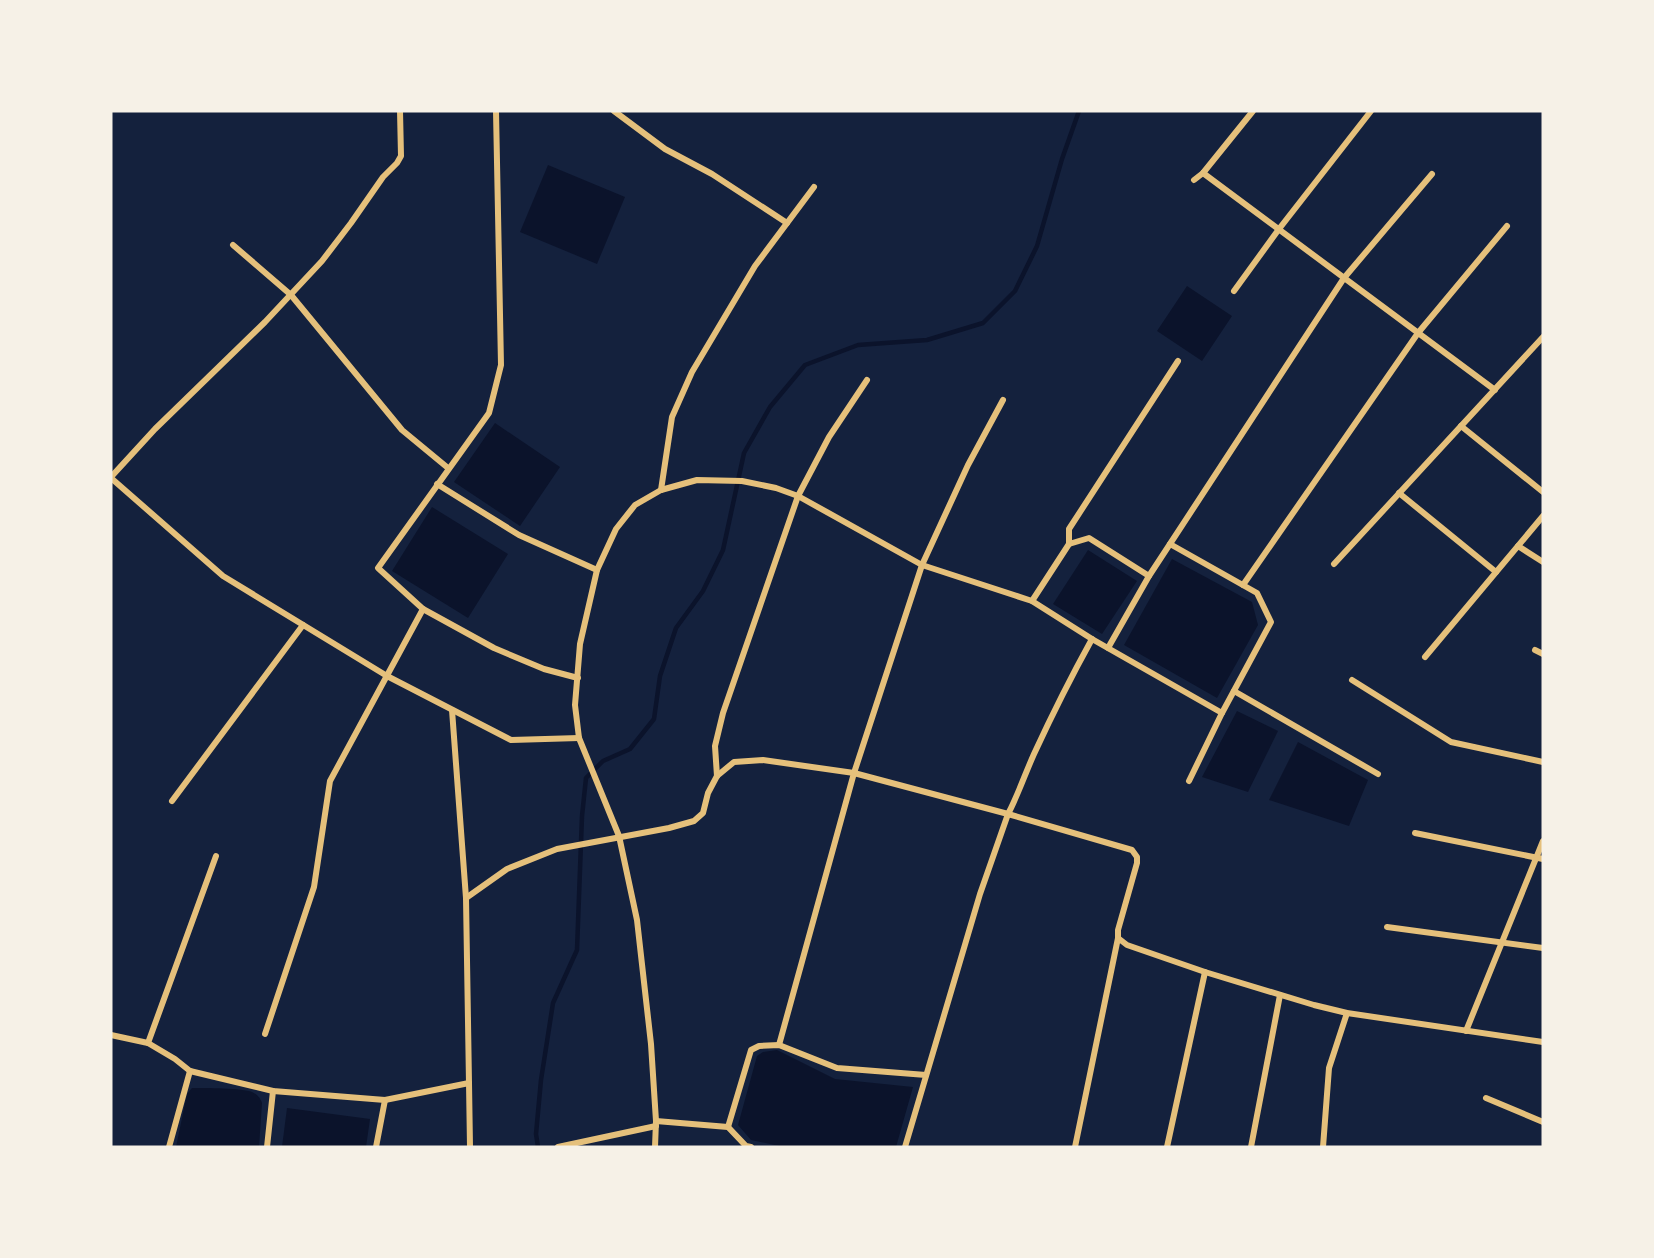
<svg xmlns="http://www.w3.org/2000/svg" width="1654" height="1258" viewBox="0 0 1654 1258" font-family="'Public Sans',sans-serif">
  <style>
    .water { fill: #0b132b }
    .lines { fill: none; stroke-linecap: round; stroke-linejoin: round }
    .stream { stroke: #0b132b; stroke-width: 4.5 }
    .minor { stroke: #e5c07b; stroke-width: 6 }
  </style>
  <rect width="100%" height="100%" fill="#14213d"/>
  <!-- water -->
  <g class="water">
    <path d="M548,165L625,197L597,264L520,232Z"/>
    <path d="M1187,286L1232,316L1202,361L1157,331Z"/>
    <path d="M495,423L560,467L520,526L454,482Z"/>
    <path d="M432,507L508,554L468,618L392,571Z"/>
    <path d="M1088,550L1137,581L1102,634L1053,604Z"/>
    <path d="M1172,559L1252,602L1258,625L1217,698L1124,645Z"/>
    <path d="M1237,711L1278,731L1248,792L1202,777Z"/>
    <path d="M1298,742L1368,780L1349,826L1269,800Z"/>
    <path d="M777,1050L835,1079L913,1087L896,1147H784L751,1140L738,1125L757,1056L763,1052Z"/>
    <path d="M192,1088C204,1088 243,1088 252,1092C258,1095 260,1098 262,1103L259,1147H176L187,1094Z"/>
    <path d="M287,1108L370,1119L366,1147H282Z"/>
  </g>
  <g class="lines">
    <!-- stream -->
    <path class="stream" d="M538,1147L536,1134L541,1080L553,1003L577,950L582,816L586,778L603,761L630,749L654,719L660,676L676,628L703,591L723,550L744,453L770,407L805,365L858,345L927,340L983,323L1015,291L1037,246L1062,159L1079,111"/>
    <!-- minor -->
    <g class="minor">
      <path d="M496,111L501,365L489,413L378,568L423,609L494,648L544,669L578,678"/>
      <path d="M614,111L665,149L712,174L787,223"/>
      <path d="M1203,173L1495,390"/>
      <path d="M1194,180L1203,173L1253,111"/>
      <path d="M233,245L291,295L402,430L448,468"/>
      <path d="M1234,291L1279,229L1371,111"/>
      <path d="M1461,426L1543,492"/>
      <path d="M111,477L155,429L265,322L322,261L351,223L383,177L397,163L401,156L400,111"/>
      <path d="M111,478L223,576L387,676L511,740L579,738"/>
      <path d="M437,484L519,535L597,570"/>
      <path d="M661,490L672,417L692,372L755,266L814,187"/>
      <path d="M1399,493L1496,572"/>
      <path d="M1069,544L1089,538L1149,576"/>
      <path d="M1170,544L1257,593L1271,622L1222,713L1189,781"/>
      <path d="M1518,546L1543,562"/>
      <path d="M1334,564L1543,337"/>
      <path d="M1243,585L1418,333L1507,226"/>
      <path d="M1032,601L1069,544V529L1178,361"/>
      <path d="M1108,648L1149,576L1344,278L1432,174"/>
      <path d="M1535,650L1543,654"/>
      <path d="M1425,657L1543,516"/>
      <path d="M1352,680L1451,742L1543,762"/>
      <path d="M1234,691L1378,774"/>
      <path d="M452,710L466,898"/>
      <path d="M717,776L715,746L723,713L798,496L829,437L867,380"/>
      <path d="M172,801L303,625"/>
      <path d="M1415,833L1543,859"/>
      <path d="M1387,927L1543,948"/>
      <path d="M1466,1031L1543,841"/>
      <path d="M265,1034L314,887L330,781L423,609"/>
      <path d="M111,1035L148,1043L175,1059L190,1071L273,1091L385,1100L469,1083L466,898L507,869L557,849L669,828L694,821L703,813L708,793L717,776L734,762L763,760L854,773L1008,814L1132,850L1137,857V863L1118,930V938L1127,945L1205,972L1314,1005L1347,1013L1543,1042"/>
      <path d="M148,1043L216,856"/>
      <path d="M779,1045L854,773L922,565L968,465L1003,400"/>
      <path d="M469,1083L470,1147"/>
      <path d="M1486,1098L1543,1122"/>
      <path d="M656,1121L728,1127L746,1146L751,1147"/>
      <path d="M728,1127L751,1050L759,1046L779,1045L837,1068L926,1075"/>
      <path d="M169,1147L190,1071"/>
      <path d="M267,1147L273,1091"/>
      <path d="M376,1147L385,1100"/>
      <path d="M558,1147L656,1126"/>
      <path d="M655,1147L656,1121L651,1044L637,920L619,836L579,738L575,705L580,644L597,570L616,529L635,505L661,490L697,480L742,481L776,488L798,496L922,565L1032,601L1092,639L1222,713"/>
      <path d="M905,1147L980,894L1008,814C1018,795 1025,774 1034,754C1052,715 1071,677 1092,639"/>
      <path d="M1075,1147L1118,938"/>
      <path d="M1167,1147L1205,972"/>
      <path d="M1251,1147L1280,995"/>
      <path d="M1323,1147L1329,1068L1347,1013"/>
    </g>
  </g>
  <!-- border -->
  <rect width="1654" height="1258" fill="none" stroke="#f6f1e7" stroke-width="225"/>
</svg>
